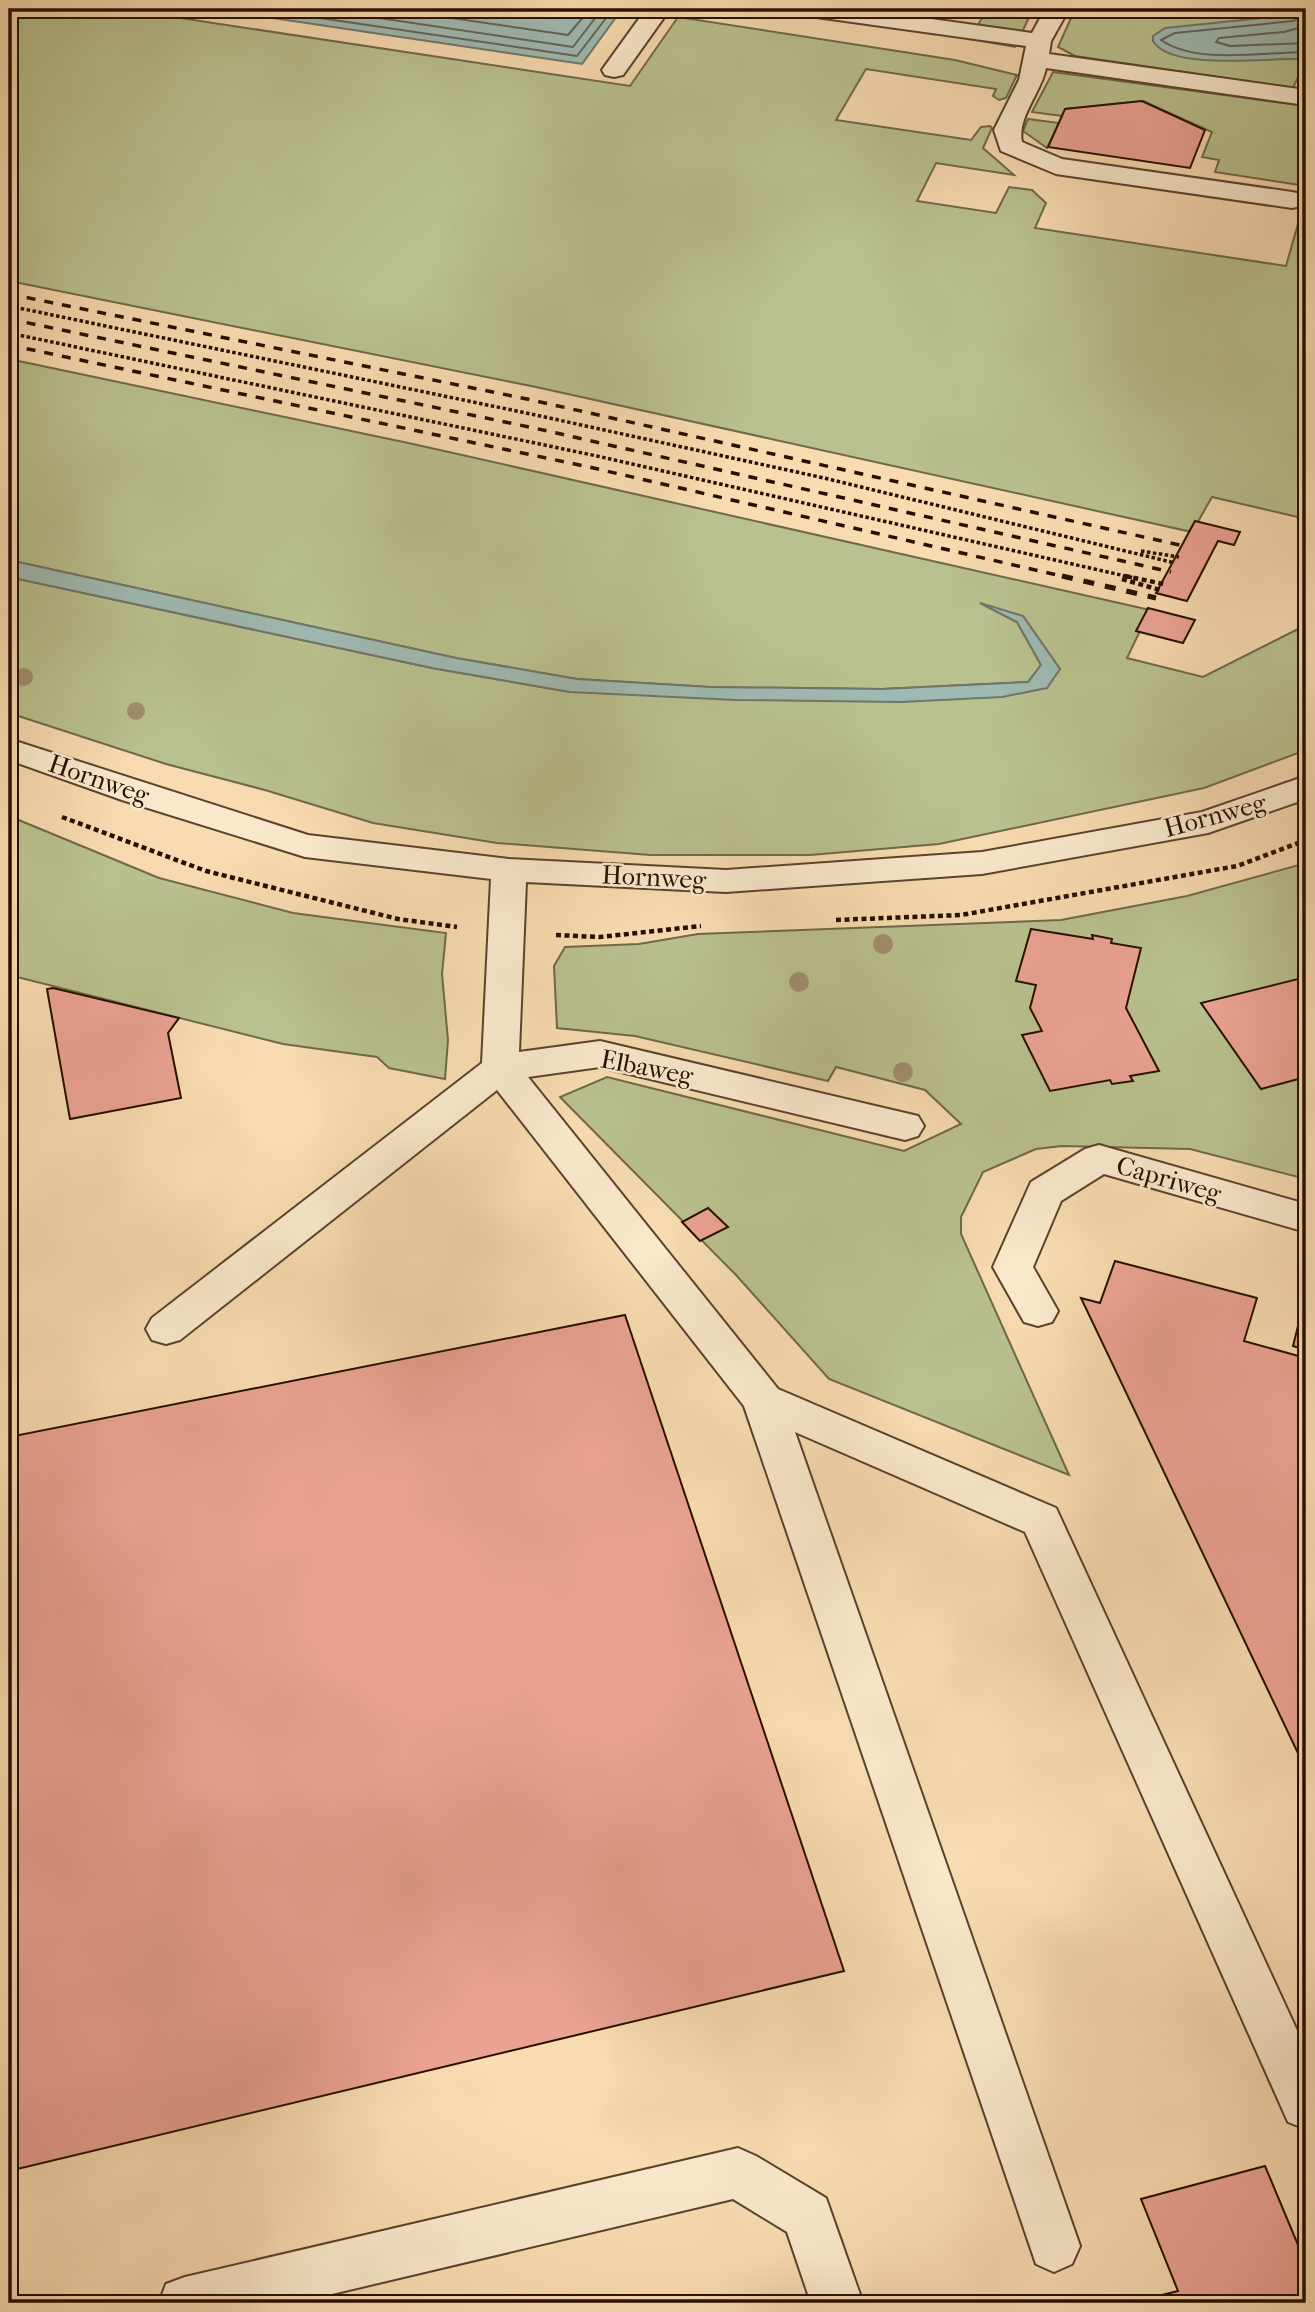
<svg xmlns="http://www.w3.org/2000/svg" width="1315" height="2312" viewBox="0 0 1315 2312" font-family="'IM FELL French Canon',serif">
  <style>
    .green { fill: #b9c18e; stroke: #706848; stroke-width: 2 }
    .water { fill: #9fbab2; stroke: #6f766b; stroke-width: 2 }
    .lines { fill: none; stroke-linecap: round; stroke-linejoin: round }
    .shore { stroke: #62645a; stroke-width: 2 }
    .building { fill: #eba293; stroke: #260f01; stroke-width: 2 }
    .minor-casing { stroke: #5a422d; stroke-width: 4 }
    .path-far1 { stroke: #260f01; stroke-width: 3.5; stroke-dasharray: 3.5 2.5; stroke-linecap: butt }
    .path { stroke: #260f01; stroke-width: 4.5; stroke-dasharray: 5 3.5; stroke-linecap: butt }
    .minor { fill: #fae8cc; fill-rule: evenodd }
    .rail-far1 { stroke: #260f01; stroke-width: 3.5; stroke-dasharray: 9 9; stroke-linecap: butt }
    .rail { stroke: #260f01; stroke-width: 5; stroke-dasharray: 11 11; stroke-linecap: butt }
    .tree { fill: #a18d6b }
    .labels { text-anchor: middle; stroke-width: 5; stroke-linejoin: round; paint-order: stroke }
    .street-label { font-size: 26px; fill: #260f01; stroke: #fae8cc }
  </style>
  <rect width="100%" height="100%" fill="#f8dbb0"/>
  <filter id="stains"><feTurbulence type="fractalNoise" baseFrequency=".00286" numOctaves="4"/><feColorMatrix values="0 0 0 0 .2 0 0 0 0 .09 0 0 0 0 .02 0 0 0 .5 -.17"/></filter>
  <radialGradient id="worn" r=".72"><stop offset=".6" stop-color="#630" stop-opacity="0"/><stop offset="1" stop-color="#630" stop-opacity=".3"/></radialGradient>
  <!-- green -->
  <g class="green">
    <path d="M9,9H121L630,86L678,17L955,60L1017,75L1006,98L999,100L993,96L996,89L866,69L836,120L971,140L981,127L990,126L992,128L983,148L1014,175L936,163L917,201L996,213L1009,187L1032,190L1046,203L1035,228L1286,266L1300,217L1306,218V519L1212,497L1192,532L536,387L9,281Z"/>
    <path d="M987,9H1033L1015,47L970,39Z"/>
    <path d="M1075,9H1306V76L1299,75L1293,88L1075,56L1058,47Z"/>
    <path d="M1053,72L1306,106V186L1215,172L1219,160L1202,157L1212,132L1143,101L1066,109L1062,116L1032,112Z"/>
    <path d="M1028,119L1059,123L1047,148L1023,131Z"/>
    <path d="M9,359L413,444L1150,610L1127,658L1203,677L1306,625V750L1204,788L939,844L810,855H650L497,843L373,823L265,790L166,764L9,713V577L432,668L570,692L1002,697L1060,669L1023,616L986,606L1017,622L1041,665L1028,682L882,689L710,687L577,679L456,658L9,560Z"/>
    <path d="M9,816L159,878L293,913L446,933L442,974L448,1040L445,1079L389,1068L377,1057L283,1044L9,975Z"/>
    <path d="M1306,863V1179L1190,1149L1062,1146L1036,1149L983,1172L961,1217V1234L1069,1475L829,1379L736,1275L560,1097L607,1077L904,1151L961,1124L925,1090L836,1067L828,1081L635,1036L557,1028L554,966L565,947L639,944L698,934L1061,920L1187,896Z"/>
  </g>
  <!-- water -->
  <g class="water">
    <path d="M212,9H622L582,64Z"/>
    <path d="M1306,9V59C1273,57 1171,72 1153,41V36L1165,28L1282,16Z"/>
    <path d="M9,560L456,658L577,679L710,687L882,689L1028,682L1041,665L1017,622L980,603L1023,616L1060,669L1047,688L1002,697L901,702L736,700L570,692L432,668L9,577Z"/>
  </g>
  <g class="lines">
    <!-- shore -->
    <g class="shore">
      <path d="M259,9L577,56L613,9"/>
      <path d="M319,9L573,47L602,9"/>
      <path d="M390,9L568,35L590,9"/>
      <path d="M1306,14L1293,21L1175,33L1161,40C1197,65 1263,52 1306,52"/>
      <path d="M1306,26L1284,32L1219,38L1216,42L1230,46L1306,43"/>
    </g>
  </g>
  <!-- building -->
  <g class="building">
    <path d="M1142,101L1205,130L1190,168L1048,147L1065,109Z"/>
    <path d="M1195,521L1240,532L1234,545L1218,541L1187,601L1156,593Z"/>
    <path d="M1148,608L1195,620L1183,643L1136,631Z"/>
    <path d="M1031,929L1093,939L1092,935L1112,939L1111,943L1141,948L1126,1008L1159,1071L1130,1076L1133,1081L1112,1084L1110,1080L1050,1091L1022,1035L1042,1031L1030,1008L1036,985L1016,981Z"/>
    <path d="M1306,977V1077L1261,1089L1201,1003Z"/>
    <path d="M53,988L179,1018L168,1033L181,1098L70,1119L47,989Z"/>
    <path d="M708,1208L728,1227L700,1241L682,1222Z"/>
    <path d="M1115,1261L1257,1298L1244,1341L1306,1358V1770L1081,1298L1100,1303Z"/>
    <path d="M1303,1306H1306V1350L1293,1346Z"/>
    <path d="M625,1315L844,1971L9,2171V1437Z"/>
    <path d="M1265,2166L1306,2264V2303H1130L1178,2291L1141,2199Z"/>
  </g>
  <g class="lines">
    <!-- minor casing -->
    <g class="minor-casing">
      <g id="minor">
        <path d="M646,9H670L623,75L614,77L605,75L602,70Z"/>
        <path d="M797,9H859L1032,33L1045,9H1069L1051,41L1049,54L1306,90V105L1046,68C1041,93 1017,117 1022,142L1062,159L1292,192L1301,194L1305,200L1301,206L1292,208L1056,174L1001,151L994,130L1019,80L1026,46L809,16L801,14Z"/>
        <path d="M9,739L308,835L509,859L726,870L982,852L1202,812L1306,776V799L1208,833L982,874L726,892L526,882L519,1052L600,1041L918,1116L924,1126L918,1136L905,1140L600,1067L528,1077L778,1389L1056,1508L1306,2050V2129L1288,2122L1025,1532L795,1432L1080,2246L1072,2264L1054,2272L1036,2264L744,1406L497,1090L180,1340L166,1344L152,1340L146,1329L152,1318L482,1063L491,879L305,857L122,800L9,760Z"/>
        <path d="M1099,1145L1306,1204V1232L1104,1174L1061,1201L1033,1267L1058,1311L1052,1322L1038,1326L1024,1322L993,1267L1031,1182L1085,1149Z"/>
        <path d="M738,2148L756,2156L826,2198L863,2303H811L787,2232L733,2199L294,2303H159L166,2284L185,2277Z"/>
      </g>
    </g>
    <!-- path-far1 -->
    <g class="path-far1">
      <path d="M9,306L531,414L824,478L1175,563"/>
      <path d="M9,333L597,456L1134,578"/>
      <path d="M1141,551L1179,557"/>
    </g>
    <!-- path -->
    <g class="path">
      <path d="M1125,576L1164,584"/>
      <path d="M1122,579L1160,590"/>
      <path d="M62,817L206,871L398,919L457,927"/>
      <path d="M836,920L961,915L1237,866L1306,840"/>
      <path d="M556,935L600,937L701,926"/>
    </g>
    <!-- minor -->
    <use href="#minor" class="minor"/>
    <!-- rail-far1 -->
    <g class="rail-far1">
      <path d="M9,294L527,399L1184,546"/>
      <path d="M9,319L534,428L1171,572"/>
      <path d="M9,345L589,467L1070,578"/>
    </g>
    <!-- rail -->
    <path class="rail" d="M1062,576L1156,598"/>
  </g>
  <!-- trees -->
  <g class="tree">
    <circle cx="24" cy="677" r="9"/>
    <circle cx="136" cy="711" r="9"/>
    <circle cx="883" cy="944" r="10"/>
    <circle cx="799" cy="982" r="10"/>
    <circle cx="903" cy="1072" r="10"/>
  </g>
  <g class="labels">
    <!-- street labels -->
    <g class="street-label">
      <text transform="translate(99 779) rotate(19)" y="9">Hornweg</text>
      <text transform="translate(1215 815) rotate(-15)" y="9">Hornweg</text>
      <text transform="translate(654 877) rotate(3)" y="9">Hornweg</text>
      <text transform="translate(647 1067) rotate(11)" y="9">Elbaweg</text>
      <text transform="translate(1169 1179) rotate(16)" y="9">Capriweg</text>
    </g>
  </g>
  <!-- margin -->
  <rect width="1315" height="2312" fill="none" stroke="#f8dbb0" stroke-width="35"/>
  <rect x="10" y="10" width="1294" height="2291" fill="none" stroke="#260f01" stroke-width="3.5"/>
  <rect x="18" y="18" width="1280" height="2277" fill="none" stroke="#260f01" stroke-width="2"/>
  <rect width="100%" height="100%" filter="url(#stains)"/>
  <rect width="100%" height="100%" fill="url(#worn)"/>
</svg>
